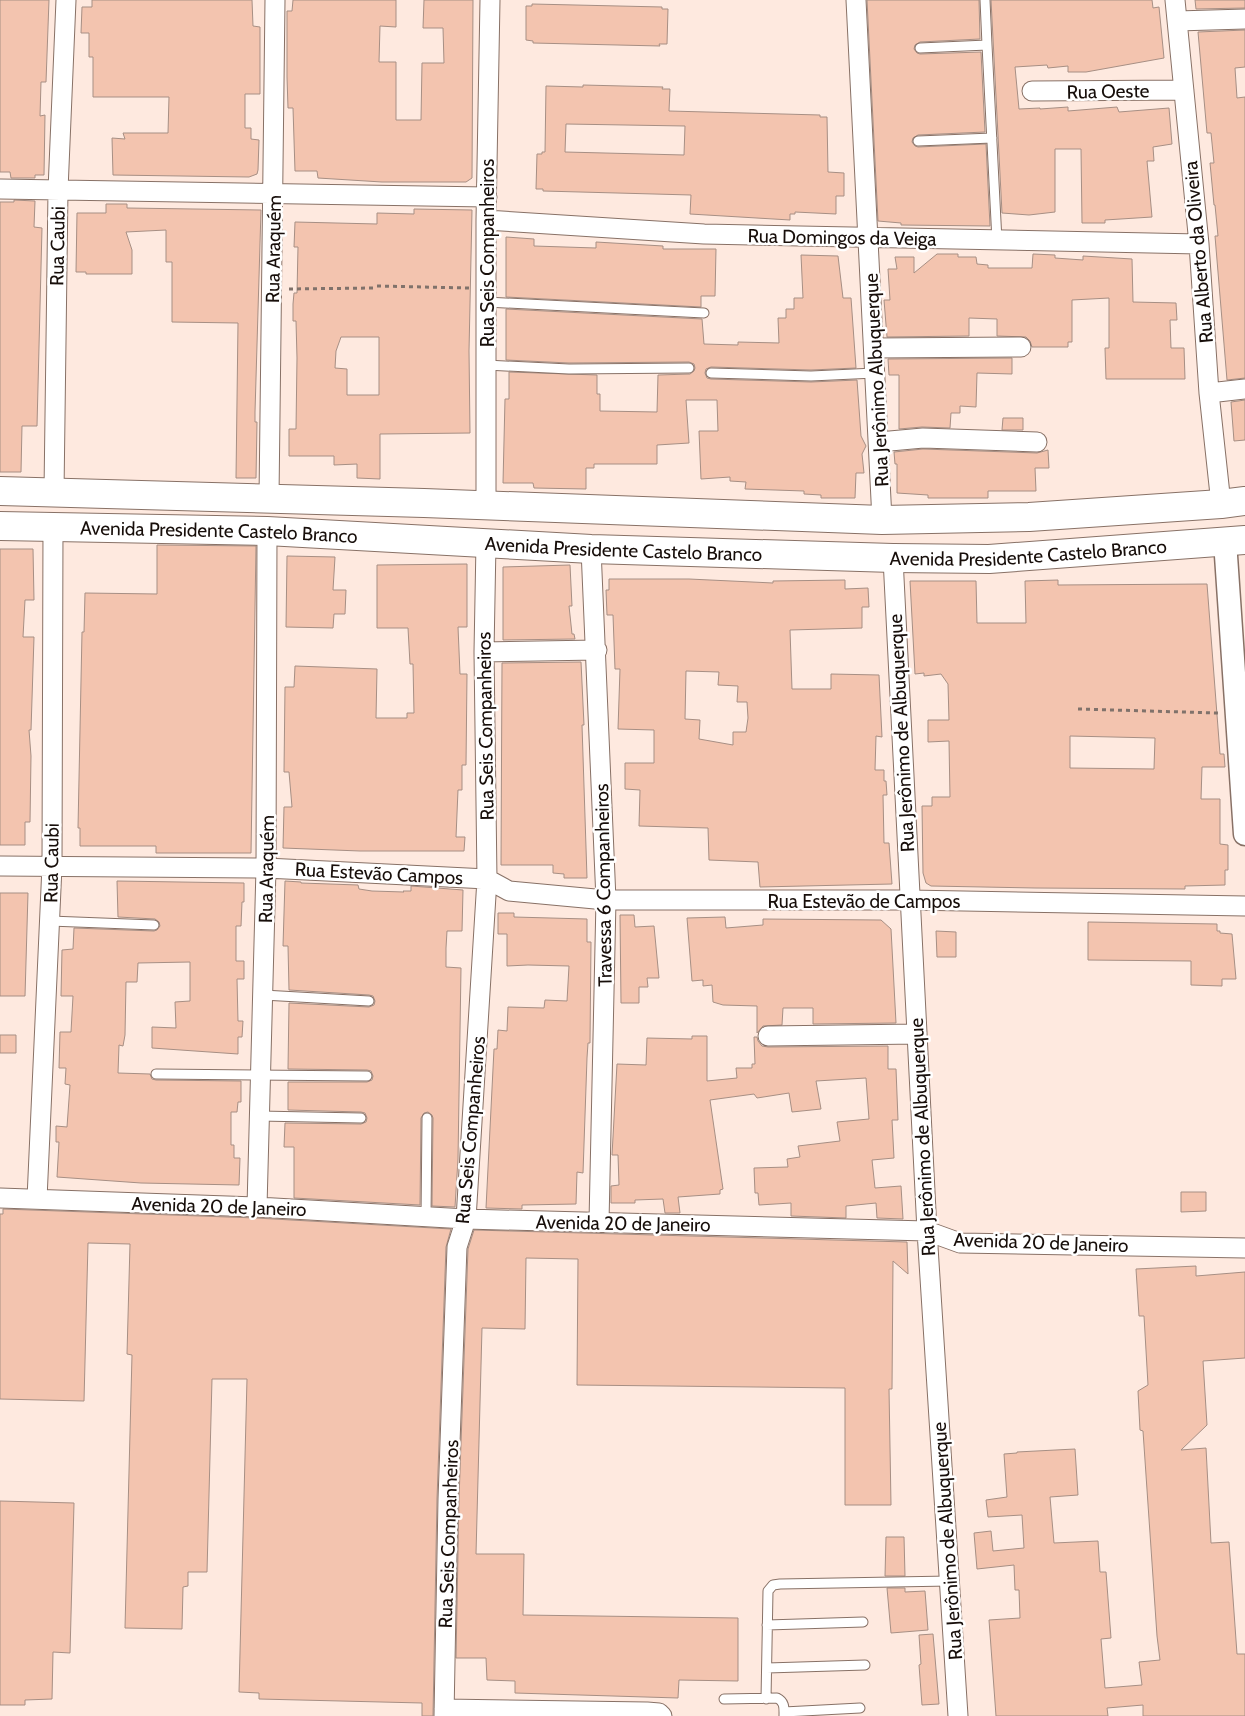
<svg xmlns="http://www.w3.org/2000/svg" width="1245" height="1716" font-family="Cabin,sans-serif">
<rect width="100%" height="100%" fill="#fee9df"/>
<path fill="#f3c4af" stroke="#a78f84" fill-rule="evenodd" d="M 0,0 L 49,0 L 46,82 L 41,82 L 40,116 L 45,115 L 44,175 L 35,175 L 35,178 L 11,178 L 10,172 L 0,172 Z
M 92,0 L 252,0 L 253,26 L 260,27 L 260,94 L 245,94 L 245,128 L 251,128 L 251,139 L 259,140 L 258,170 L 257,174 L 249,177 L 113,175 L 112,138 L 125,139 L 123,133 L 168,133 L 169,97 L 93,97 L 93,57 L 89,57 L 89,33 L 81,33 L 82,7 L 92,7 Z
M 293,0 L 396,0 L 396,27 L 380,26 L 379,62 L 396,62 L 396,120 L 421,120 L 422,63 L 444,63 L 443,28 L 423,28 L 424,0 L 473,0 L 472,178 L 466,182 L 382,182 L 318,178 L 317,171 L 295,171 L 293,108 L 288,108 L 287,77 L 287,11 L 292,11 Z
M 867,0 L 979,0 L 980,39 L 920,42 L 915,45 L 914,49 L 917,53 L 920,54 L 981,52 L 985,132 L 918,135 L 913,138 L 912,142 L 915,146 L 918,147 L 986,144 L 990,226 L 901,225 L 901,223 L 878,221 Z
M 991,0 L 1152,0 L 1153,8 L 1159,7 L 1164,58 L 1086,72 L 1068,72 L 1068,66 L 1048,68 L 1047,65 L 1015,67 L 1019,109 L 1040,108 L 1040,109 L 1068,107 L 1068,111 L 1117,107 L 1119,112 L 1169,108 L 1172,144 L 1153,147 L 1154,161 L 1147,161 L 1152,217 L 1105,220 L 1105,223 L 1082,223 L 1081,149 L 1055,149 L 1055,212 L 1029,215 L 1002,213 Z
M 1195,0 L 1245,0 L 1245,8 L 1196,9 Z
M 532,4 L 662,7 L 662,9 L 668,9 L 667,44 L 659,44 L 660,46 L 533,43 L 533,41 L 526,40 L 526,6 L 532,6 Z
M 1245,30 L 1245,67 L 1235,68 L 1237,98 L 1245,97 L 1245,378 L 1227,380 L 1215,236 L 1218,236 L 1215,205 L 1214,205 L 1210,163 L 1214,163 L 1211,133 L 1207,133 L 1198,32 Z
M 583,85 L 663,87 L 662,89 L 670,89 L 669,111 L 820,115 L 820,117 L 827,117 L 828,172 L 844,173 L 844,196 L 836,196 L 836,214 L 795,212 L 795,214 L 790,214 L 790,220 L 690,214 L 691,195 L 543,191 L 543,189 L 536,189 L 537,154 L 542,154 L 542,152 L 545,152 L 546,86 L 583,87 ZM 566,124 L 685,126 L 684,155 L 565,152 Z
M 14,200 L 35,201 L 34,227 L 42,228 L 37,426 L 22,426 L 21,472 L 0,472 L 0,202 L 14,202 Z
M 106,204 L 127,204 L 127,208 L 261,210 L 255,412 L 255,422 L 257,422 L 256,478 L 236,478 L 238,323 L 172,322 L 172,262 L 166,262 L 166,230 L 126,232 L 132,250 L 132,274 L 86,274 L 86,272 L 76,272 L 77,213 L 106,213 Z
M 414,209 L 472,210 L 469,351 L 470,433 L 380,434 L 380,479 L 357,478 L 357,464 L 334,465 L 334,456 L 289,456 L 289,429 L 296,429 L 297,358 L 296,321 L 293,321 L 293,304 L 294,293 L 297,293 L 298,247 L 294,247 L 295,222 L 377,224 L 377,213 L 414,214 ZM 341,337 L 379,337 L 379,395 L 347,395 L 347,369 L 335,368 L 336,351 Z
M 506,237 L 534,239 L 534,246 L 596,248 L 596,242 L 663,246 L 663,249 L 716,249 L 715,296 L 701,296 L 701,307 L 506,297 Z
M 937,254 L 958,254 L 958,257 L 976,257 L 977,264 L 988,265 L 988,268 L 1032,268 L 1033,254 L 1055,255 L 1055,258 L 1083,260 L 1083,256 L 1132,259 L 1133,302 L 1176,303 L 1177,320 L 1170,320 L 1171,348 L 1184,348 L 1185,379 L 1106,379 L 1105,348 L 1109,348 L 1109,298 L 1072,300 L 1072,342 L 1068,342 L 1068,347 L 1032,347 L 1030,341 L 1026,337 L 997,336 L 997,319 L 969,318 L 969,336 L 887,337 L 884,300 L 890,300 L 888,269 L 897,269 L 895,257 L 914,257 L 914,273 Z
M 801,255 L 838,256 L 843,298 L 851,298 L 856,368 L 811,370 L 711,367 L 706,369 L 705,373 L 707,378 L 711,379 L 811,382 L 857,380 L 861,436 L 866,446 L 862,454 L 864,473 L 856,473 L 855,498 L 821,498 L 821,495 L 804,494 L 804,491 L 745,489 L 746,482 L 730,481 L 730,477 L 701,479 L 699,431 L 718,431 L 717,400 L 686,400 L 689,443 L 657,445 L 657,464 L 594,464 L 594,468 L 586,468 L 586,489 L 534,488 L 533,483 L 503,483 L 505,399 L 509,399 L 509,372 L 597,375 L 597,394 L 600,394 L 600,411 L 657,412 L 658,375 L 690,374 L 694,371 L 695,368 L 694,364 L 689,362 L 569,363 L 506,360 L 506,309 L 702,319 L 704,344 L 738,345 L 738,342 L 779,343 L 778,318 L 786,318 L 786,309 L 794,309 L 794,298 L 803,298 Z
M 1012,358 L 1012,374 L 977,373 L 976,407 L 960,406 L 960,413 L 951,413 L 950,428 L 922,427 L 899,429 L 899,375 L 889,375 L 888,359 Z
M 1245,400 L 1245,440 L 1234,441 L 1231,402 Z
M 1003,418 L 1023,418 L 1023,430 L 1002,430 Z
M 923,449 L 1037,453 L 1048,450 L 1049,468 L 1035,468 L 1036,491 L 988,491 L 988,498 L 928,498 L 928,495 L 897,493 L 897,464 L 895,464 L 894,452 Z
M 157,545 L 256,546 L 251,853 L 156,853 L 156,846 L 80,846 L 80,828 L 78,828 L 82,632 L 84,632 L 85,593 L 157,594 Z
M 0,549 L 33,549 L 34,600 L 25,600 L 23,637 L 34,637 L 31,730 L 29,730 L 31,756 L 30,822 L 25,822 L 25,845 L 0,845 Z
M 287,556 L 335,557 L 333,590 L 346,590 L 345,614 L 334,614 L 333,628 L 286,627 Z
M 467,564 L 467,627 L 458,627 L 460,674 L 467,674 L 466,765 L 462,765 L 462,790 L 458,790 L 456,837 L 465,837 L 464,851 L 360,851 L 283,848 L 284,807 L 292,807 L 289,772 L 284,772 L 285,687 L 294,687 L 295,666 L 377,669 L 376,718 L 407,718 L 407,713 L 414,713 L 413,664 L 410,664 L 408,628 L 377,628 L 377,565 Z
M 570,565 L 572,606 L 569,606 L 572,634 L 574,634 L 575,639 L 503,640 L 503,567 Z
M 609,579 L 689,579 L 773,583 L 773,581 L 845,580 L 845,589 L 868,588 L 869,607 L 862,607 L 862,628 L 790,630 L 792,689 L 831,689 L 831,674 L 879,675 L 882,737 L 876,736 L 875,770 L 884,770 L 884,781 L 886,781 L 887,795 L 883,795 L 884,843 L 889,843 L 892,884 L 760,887 L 758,862 L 709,860 L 708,828 L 639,826 L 640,790 L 625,789 L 625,763 L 654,763 L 654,730 L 618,729 L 620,669 L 615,669 L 613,615 L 607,615 L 606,590 L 609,590 ZM 686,671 L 719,672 L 718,685 L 738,686 L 737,702 L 747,702 L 748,718 L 746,732 L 733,732 L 733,745 L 699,739 L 700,720 L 685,719 Z
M 1058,580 L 1058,585 L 1207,584 L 1220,754 L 1224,754 L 1225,767 L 1202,767 L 1201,799 L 1220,799 L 1220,844 L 1228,845 L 1228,870 L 1225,870 L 1225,885 L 1185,886 L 1185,889 L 1035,888 L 931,886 L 926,883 L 923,873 L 922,806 L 932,806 L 932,797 L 950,797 L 949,741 L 928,742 L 928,720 L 949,720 L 948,684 L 941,674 L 924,676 L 924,673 L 915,674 L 910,581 L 976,581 L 977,623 L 1026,623 L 1025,581 ZM 1070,736 L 1155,738 L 1154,769 L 1070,768 Z
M 581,662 L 584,725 L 582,725 L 587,878 L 564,878 L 564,874 L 553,873 L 553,865 L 501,865 L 502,663 Z
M 117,881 L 244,883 L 244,902 L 242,902 L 241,926 L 236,926 L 236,961 L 244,961 L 244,979 L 237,979 L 238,1021 L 243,1021 L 242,1037 L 238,1037 L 238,1054 L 152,1048 L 152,1027 L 176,1028 L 175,1002 L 190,1001 L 190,962 L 138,963 L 137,982 L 126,982 L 125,1035 L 123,1046 L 119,1045 L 118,1073 L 150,1074 L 152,1079 L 156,1080 L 241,1081 L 241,1102 L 238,1102 L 237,1112 L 231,1112 L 231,1145 L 234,1145 L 234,1158 L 240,1158 L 239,1185 L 141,1183 L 57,1177 L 59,1142 L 56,1142 L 56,1126 L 67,1127 L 70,1085 L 65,1084 L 66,1068 L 59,1068 L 60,1032 L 71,1032 L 73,996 L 61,996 L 62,950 L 73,949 L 74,928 L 154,931 L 157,930 L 160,926 L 159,922 L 155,919 L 118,917 Z
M 285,881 L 301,882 L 301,883 L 358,885 L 359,889 L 372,891 L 404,892 L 403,891 L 411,891 L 411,886 L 463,890 L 462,931 L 447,931 L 446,948 L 446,967 L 461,968 L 458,1159 L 455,1207 L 432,1206 L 433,1118 L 432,1115 L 428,1112 L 424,1113 L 421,1118 L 420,1205 L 294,1198 L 294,1147 L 284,1147 L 285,1123 L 361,1124 L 366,1122 L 367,1118 L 365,1113 L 361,1112 L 288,1110 L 288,1082 L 367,1082 L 372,1080 L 373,1076 L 371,1071 L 367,1070 L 288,1069 L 289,1003 L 369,1007 L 374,1005 L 375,1001 L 373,996 L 369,995 L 289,990 L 288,946 L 283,946 Z
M 0,893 L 28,893 L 25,996 L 0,996 Z
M 498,913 L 514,913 L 514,917 L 587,919 L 587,942 L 591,942 L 590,1043 L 588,1043 L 587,1058 L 583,1173 L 577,1172 L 576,1204 L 522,1205 L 522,1209 L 486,1208 L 494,1049 L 497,1049 L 498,1030 L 507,1031 L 508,1007 L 544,1008 L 545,1000 L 567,1001 L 569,966 L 528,965 L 507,966 L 507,934 L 498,934 Z
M 620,915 L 634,915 L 635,927 L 654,926 L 659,978 L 647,978 L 648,987 L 639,987 L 639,1003 L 621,1003 Z
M 725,917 L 726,928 L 763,925 L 763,919 L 881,920 L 891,929 L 896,1023 L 813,1024 L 813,1008 L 783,1008 L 782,1025 L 763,1026 L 757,1033 L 757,1006 L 723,1005 L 713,1002 L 712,985 L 703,986 L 703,980 L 692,981 L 687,918 Z
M 1088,922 L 1217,924 L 1217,931 L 1220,931 L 1220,933 L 1232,934 L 1236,979 L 1222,979 L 1222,986 L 1191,985 L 1191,961 L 1088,960 Z
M 936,931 L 956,932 L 956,957 L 937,957 Z
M 0,1035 L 16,1035 L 16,1053 L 0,1053 Z
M 692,1036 L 707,1036 L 707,1081 L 737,1078 L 736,1068 L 752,1068 L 752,1064 L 755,1064 L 754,1037 L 757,1037 L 758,1041 L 762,1046 L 768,1047 L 888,1046 L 888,1069 L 896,1069 L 898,1120 L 892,1120 L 894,1158 L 872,1160 L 875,1188 L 901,1186 L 903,1219 L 877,1218 L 876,1203 L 846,1206 L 846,1218 L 791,1216 L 791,1203 L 759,1205 L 758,1193 L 755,1193 L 754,1168 L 788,1167 L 787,1159 L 800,1157 L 798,1146 L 840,1141 L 837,1122 L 869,1119 L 866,1078 L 816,1081 L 821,1109 L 792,1112 L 789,1093 L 757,1098 L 754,1094 L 710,1100 L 723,1189 L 720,1190 L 720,1194 L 678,1197 L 680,1213 L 665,1213 L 663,1199 L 635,1200 L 635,1203 L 611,1203 L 611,1186 L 619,1185 L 618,1155 L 612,1155 L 617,1064 L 646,1065 L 647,1038 L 692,1039 Z
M 1181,1192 L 1206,1192 L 1206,1211 L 1181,1212 Z
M 3,1209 L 256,1218 L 451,1229 L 446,1247 L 437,1499 L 433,1716 L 422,1716 L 422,1703 L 259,1699 L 259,1693 L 239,1692 L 247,1379 L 212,1379 L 207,1572 L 188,1572 L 188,1586 L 183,1587 L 182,1629 L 125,1628 L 132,1355 L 127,1354 L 130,1244 L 88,1243 L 84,1401 L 0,1399 L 0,1214 L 3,1214 Z
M 474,1230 L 907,1242 L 908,1274 L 893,1261 L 892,1389 L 889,1389 L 891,1505 L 845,1505 L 845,1388 L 577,1385 L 578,1259 L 526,1258 L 525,1329 L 482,1328 L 476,1554 L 524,1554 L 523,1615 L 738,1618 L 738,1681 L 679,1680 L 678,1698 L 515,1693 L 515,1681 L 487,1680 L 486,1658 L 456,1658 L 459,1499 L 468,1249 Z
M 1196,1266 L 1196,1276 L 1245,1272 L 1245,1358 L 1203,1361 L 1207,1425 L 1181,1450 L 1206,1448 L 1211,1543 L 1229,1542 L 1237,1654 L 1245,1654 L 1245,1716 L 1143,1716 L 1143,1705 L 1107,1708 L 1108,1716 L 996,1716 L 989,1620 L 1020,1618 L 1019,1590 L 1015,1590 L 1014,1565 L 977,1569 L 974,1533 L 991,1531 L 993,1551 L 1024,1548 L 1022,1515 L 988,1517 L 986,1500 L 1007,1497 L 1004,1454 L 1017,1453 L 1017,1452 L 1075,1449 L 1078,1495 L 1050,1497 L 1054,1543 L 1098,1541 L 1100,1572 L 1106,1572 L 1111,1638 L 1101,1639 L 1105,1688 L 1142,1685 L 1139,1662 L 1160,1660 L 1157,1636 L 1143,1431 L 1140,1430 L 1138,1391 L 1148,1385 L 1144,1316 L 1139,1316 L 1136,1269 Z
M 0,1501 L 74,1503 L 70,1653 L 53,1652 L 52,1699 L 25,1700 L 25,1705 L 0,1705 Z
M 886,1537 L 904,1537 L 905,1576 L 885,1576 Z
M 887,1588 L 905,1588 L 905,1592 L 925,1591 L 928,1630 L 891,1633 Z
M 933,1634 L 939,1704 L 922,1705 L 919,1665 L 921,1664 L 919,1635 Z"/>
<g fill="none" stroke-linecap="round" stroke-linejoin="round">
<g stroke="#887166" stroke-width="11">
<path id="service" d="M 987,45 L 997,241
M 920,48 L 987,45 L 985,0
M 918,141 L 992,138
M 486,302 L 704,313
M 486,365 L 569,369 L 689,368
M 711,373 L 811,376 L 875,373
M 50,921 L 154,925
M 263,995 L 369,1001
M 156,1074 L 367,1076
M 259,1116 L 361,1118
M 426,1217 L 427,1118
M 767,1625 L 863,1622
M 767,1668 L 865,1665
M 724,1699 L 777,1698 C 785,1702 784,1708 784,1716
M 766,1699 L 768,1591 L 773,1585 L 780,1584 L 950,1581
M 784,1712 L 860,1708"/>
</g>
<g stroke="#887166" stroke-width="21">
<path id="minor" d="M 856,0 L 882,520
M 1175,0 L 1199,244 L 1209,393 L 1221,504
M 1177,21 L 1245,19
M 1032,91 L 1184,90
M 0,189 L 487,197
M 486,220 L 704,234 L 1199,244
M 874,348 L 1021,347
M 1209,393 L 1245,389
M 879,442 L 923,438 L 1037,442
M 54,492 L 58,190 L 66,0
M 269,498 L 275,0
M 486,506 L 486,220 L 490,0
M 591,549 L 606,900 L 599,1222
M 893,558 L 927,1231 L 958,1716
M 484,652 L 597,650
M 0,866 L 266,868 L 487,879 L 509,891 L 606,900 L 909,900 L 1245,906
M 768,1036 L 917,1034
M 0,1198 L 257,1207 L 466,1219 L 927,1231 L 960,1243 L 1245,1248
M 37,1199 L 52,866 L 53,527
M 257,1207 L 266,868 L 267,531
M 444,1709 L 647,1712 L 659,1713 L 662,1716
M 444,1716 L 448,1499 L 457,1247 L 466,1219 L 487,879 L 484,652 L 486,543"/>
</g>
<g stroke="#887166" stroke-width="25">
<path id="tertiary" d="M 1225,541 L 1245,834"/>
</g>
<g stroke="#887166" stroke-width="30">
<g id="primary">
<path d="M 0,491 L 424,503 L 882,520 L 1029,517 L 1221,504 L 1245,501"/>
<path id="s1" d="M 0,526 L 267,531 L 591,549 L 893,558 L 989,559 L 1245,540"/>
</g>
</g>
<path stroke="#80726b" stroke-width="3" stroke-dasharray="4 4" stroke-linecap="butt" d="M 377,286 L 469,288
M 289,289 L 374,288
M 1078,709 L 1218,713"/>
<use href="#service" stroke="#fff" stroke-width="9"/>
<use href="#minor" stroke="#fff" stroke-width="19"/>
<use href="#tertiary" stroke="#fff" stroke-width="22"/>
<use href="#primary" stroke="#fff" stroke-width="28"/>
</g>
<g text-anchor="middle" stroke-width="5" stroke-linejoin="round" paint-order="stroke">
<g font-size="19" fill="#170e0a" stroke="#fff">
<text transform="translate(1108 91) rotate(-1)" y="7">Rua Oeste</text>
<text transform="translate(842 237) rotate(1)" y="7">Rua Domingos da Veiga</text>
<text transform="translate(57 246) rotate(-89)" y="7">Rua Caubi</text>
<text transform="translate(273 249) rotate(-89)" y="7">Rua Araquém</text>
<text transform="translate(1198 252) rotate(-95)" y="7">Rua Alberto da Oliveira</text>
<text transform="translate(487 253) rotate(-90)" y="7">Rua Seis Companheiros</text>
<text transform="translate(876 380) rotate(-93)" y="7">Rua Jerônimo Albuquerque</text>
<text dy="7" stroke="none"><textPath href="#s1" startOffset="219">Avenida Presidente Castelo Branco</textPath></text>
<text dy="7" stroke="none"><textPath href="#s1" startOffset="624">Avenida Presidente Castelo Branco</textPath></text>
<text dy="7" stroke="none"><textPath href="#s1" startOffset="1029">Avenida Presidente Castelo Branco</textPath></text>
<text transform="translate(485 726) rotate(-91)" y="7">Rua Seis Companheiros</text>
<text transform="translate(901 733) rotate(-93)" y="7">Rua Jerônimo de Albuquerque</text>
<text transform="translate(51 863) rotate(-89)" y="7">Rua Caubi</text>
<text transform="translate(266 869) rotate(-89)" y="7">Rua Araquém</text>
<text transform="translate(379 873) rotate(3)" y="7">Rua Estevão Campos</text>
<text transform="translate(603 885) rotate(-91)" y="7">Travessa 6 Companheiros</text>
<text x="864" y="908">Rua Estevão de Campos</text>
<text transform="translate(470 1130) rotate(-85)" y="7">Rua Seis Companheiros</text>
<text transform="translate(922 1137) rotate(-93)" y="7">Rua Jerônimo de Albuquerque</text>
<text transform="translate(219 1206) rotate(2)" y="7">Avenida 20 de Janeiro</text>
<text transform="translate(623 1223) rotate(1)" y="7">Avenida 20 de Janeiro</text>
<text transform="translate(1041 1242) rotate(2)" y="7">Avenida 20 de Janeiro</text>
<text transform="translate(448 1534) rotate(-88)" y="7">Rua Seis Companheiros</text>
<text transform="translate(947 1541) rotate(-94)" y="7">Rua Jerônimo de Albuquerque</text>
</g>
</g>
</svg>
